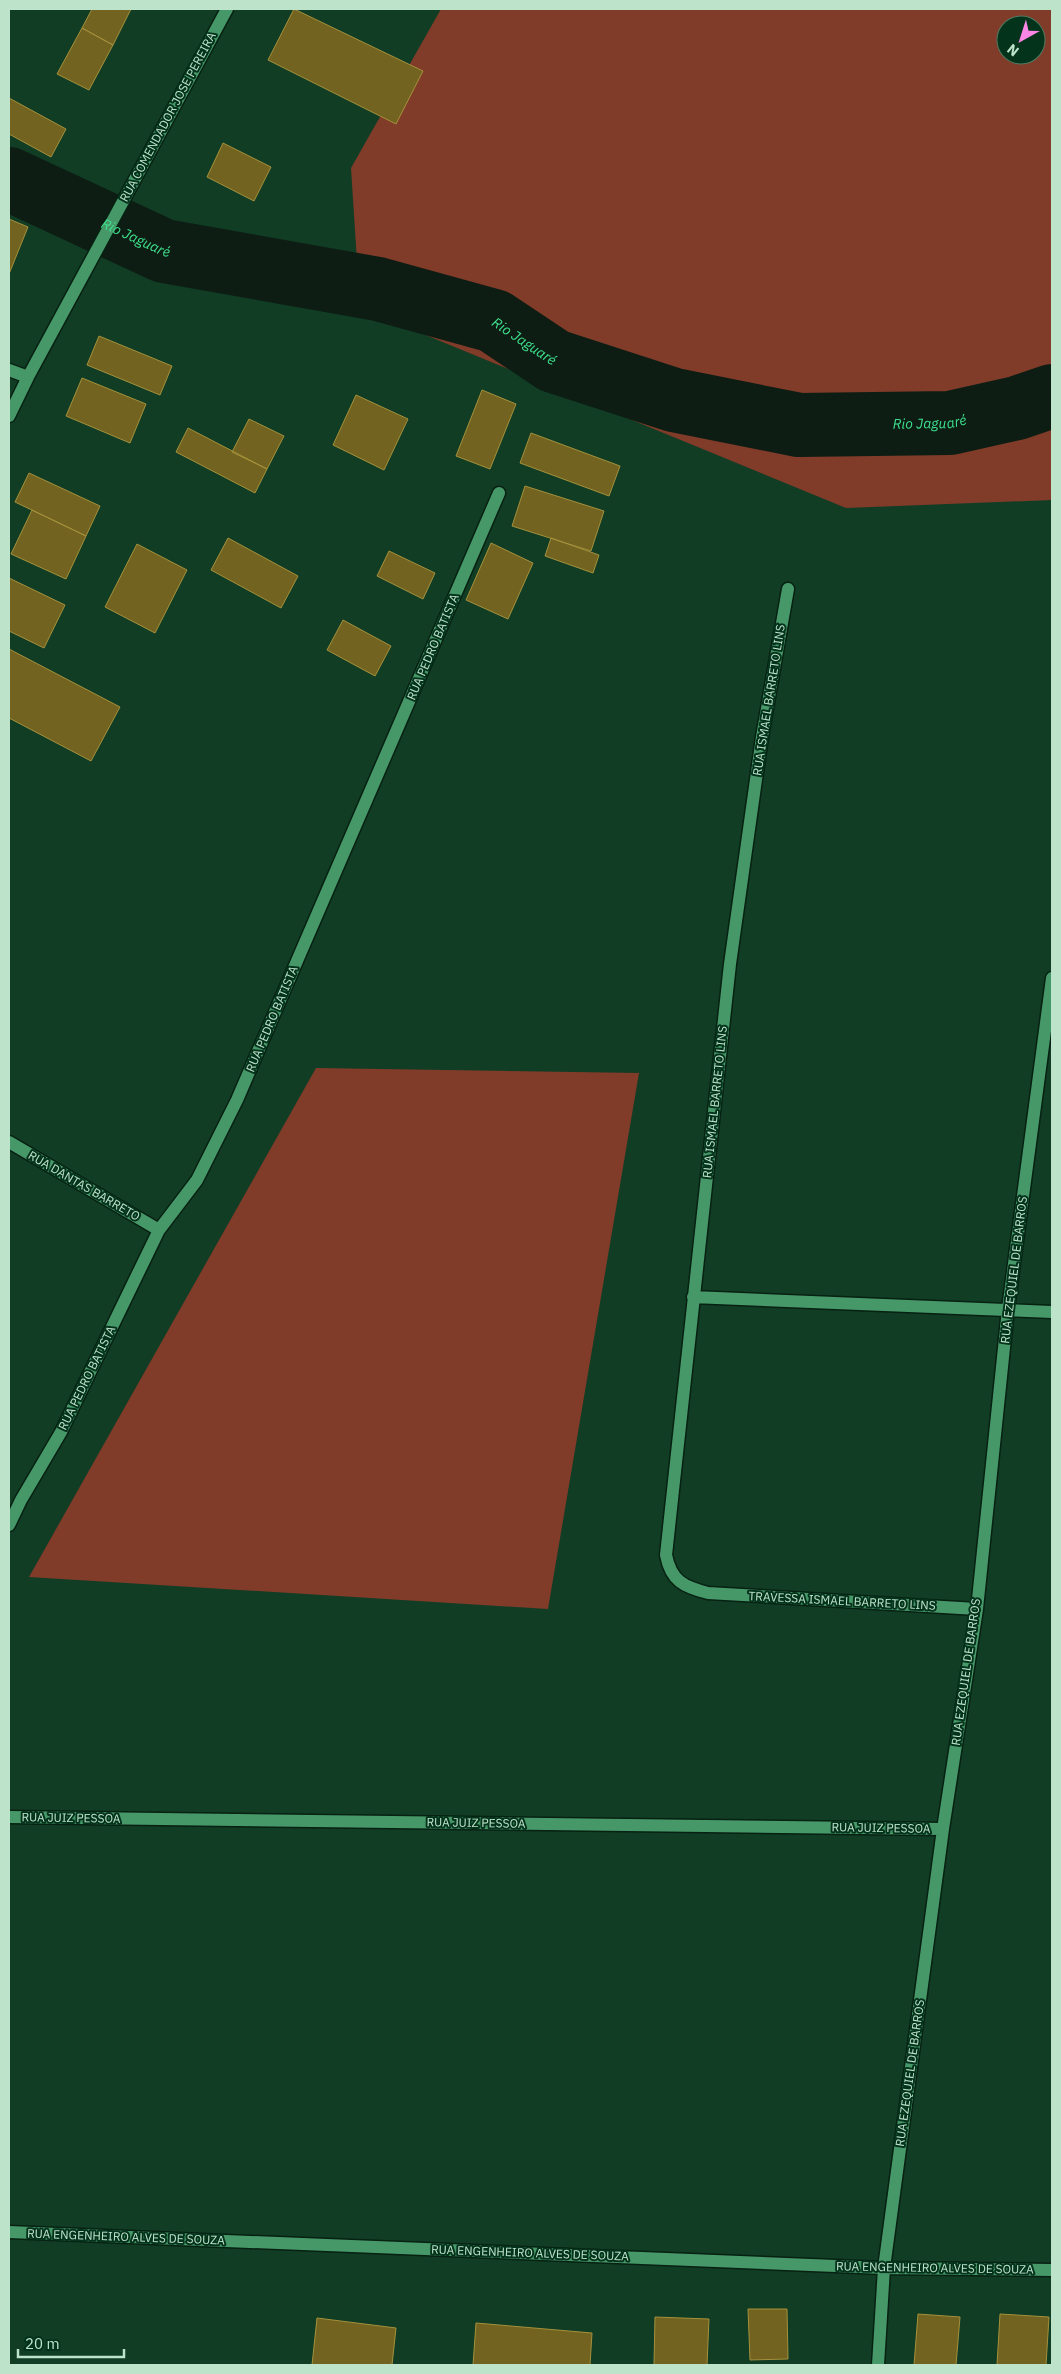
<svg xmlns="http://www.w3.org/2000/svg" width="1061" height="2374" font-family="'IBM Plex Sans',sans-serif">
<rect width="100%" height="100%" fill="#113d25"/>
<path fill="#803b29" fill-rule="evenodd" d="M 441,9 L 1052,9 L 1052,500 L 846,508 L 360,308 L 351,168 ZM 1006,25 L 1036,25 L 1036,55 L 1006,55 Z
M 316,1068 L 639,1073 L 548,1609 L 29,1577 Z"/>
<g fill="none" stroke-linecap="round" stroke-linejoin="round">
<path stroke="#0d1d13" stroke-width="64" id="s1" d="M 9,179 L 164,251 L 378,289 L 494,321 L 554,361 L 674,400 L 799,425 L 950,423 L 1017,408 L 1052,396"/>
</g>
<path fill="#726321" stroke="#a5913b" d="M 92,9 L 131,9 L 113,45 L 82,28 Z
M 294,9 L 423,71 L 396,124 L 268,60 Z
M 82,28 L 113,45 L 89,90 L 57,74 Z
M 9,98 L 66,129 L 51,157 L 9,134 Z
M 223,143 L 271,167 L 254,201 L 207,177 Z
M 9,219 L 28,227 L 9,274 Z
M 99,336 L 172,366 L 160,395 L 87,365 Z
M 82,378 L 146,404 L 130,443 L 66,416 Z
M 482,390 L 516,404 L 490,469 L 456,456 Z
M 356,395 L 408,419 L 384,470 L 333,445 Z
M 249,419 L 284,436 L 267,469 L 232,452 Z
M 188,428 L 267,469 L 255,493 L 176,452 Z
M 531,433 L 620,466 L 609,496 L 520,463 Z
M 29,473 L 100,506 L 86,536 L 15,502 Z
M 525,486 L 604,511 L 591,551 L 512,526 Z
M 32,510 L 86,536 L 66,579 L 11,554 Z
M 228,538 L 298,576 L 281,608 L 211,570 Z
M 551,538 L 599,555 L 593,573 L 545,556 Z
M 491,543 L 533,563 L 508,619 L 466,600 Z
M 137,544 L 187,570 L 155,633 L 105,607 Z
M 389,551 L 435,573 L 423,599 L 377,576 Z
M 9,578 L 65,605 L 44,648 L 9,631 Z
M 343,620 L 391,646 L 375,676 L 327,650 Z
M 9,649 L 120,707 L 91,761 L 9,718 Z
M 748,2309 L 787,2309 L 788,2359 L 750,2360 Z
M 918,2314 L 960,2317 L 956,2365 L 914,2365 Z
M 1000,2314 L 1049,2317 L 1046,2365 L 997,2365 Z
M 655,2317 L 709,2319 L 707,2365 L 654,2365 Z
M 317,2318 L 396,2328 L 392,2365 L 312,2365 Z
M 476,2323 L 592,2333 L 590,2365 L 473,2365 Z"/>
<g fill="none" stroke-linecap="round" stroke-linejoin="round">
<g stroke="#072112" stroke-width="15">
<path id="minor" d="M 9,370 L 28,377
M 9,416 L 28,377 L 227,9
M 788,589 L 762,737 L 730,964 L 666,1555 C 671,1581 684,1587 708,1593 L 977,1609
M 9,1142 L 159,1230
M 693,1297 L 1052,1312
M 9,1525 L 21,1500 L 61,1432 L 159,1230 L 197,1180 L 237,1100 L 499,493
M 9,1817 L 943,1829
M 9,2232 L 884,2268 L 1052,2270
M 878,2365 L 884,2268 L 943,1829 L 977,1609 L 1008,1309 L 1052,978"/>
</g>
<use href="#minor" stroke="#479869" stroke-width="12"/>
</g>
<g text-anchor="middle" stroke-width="4" stroke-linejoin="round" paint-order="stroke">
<g font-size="12" fill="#bde4ca" stroke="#04331b">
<text transform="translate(168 117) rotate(-62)" y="4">RUA COMENDADOR JOSE PEREIRA</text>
<text transform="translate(433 647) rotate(-67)" y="4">RUA PEDRO BATISTA</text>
<text transform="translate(769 700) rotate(-81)" y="4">RUA ISMAEL BARRETO LINS</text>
<text transform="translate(272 1019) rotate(-67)" y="4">RUA PEDRO BATISTA</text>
<text transform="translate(715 1102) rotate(-84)" y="4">RUA ISMAEL BARRETO LINS</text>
<text transform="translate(84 1186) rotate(30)" y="4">RUA DANTAS BARRETO</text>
<text transform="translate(1014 1270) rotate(-83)" y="4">RUA EZEQUIEL DE BARROS</text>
<text transform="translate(87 1378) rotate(-64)" y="4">RUA PEDRO BATISTA</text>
<text transform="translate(842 1601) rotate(3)" y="4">TRAVESSA ISMAEL BARRETO LINS</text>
<text transform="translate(966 1672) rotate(-82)" y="4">RUA EZEQUIEL DE BARROS</text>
<text transform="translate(71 1818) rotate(1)" y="4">RUA JUIZ PESSOA</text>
<text transform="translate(476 1823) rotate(1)" y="4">RUA JUIZ PESSOA</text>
<text transform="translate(881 1828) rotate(1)" y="4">RUA JUIZ PESSOA</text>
<text transform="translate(910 2073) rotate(-82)" y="4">RUA EZEQUIEL DE BARROS</text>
<text transform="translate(126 2237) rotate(2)" y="4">RUA ENGENHEIRO ALVES DE SOUZA</text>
<text transform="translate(530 2253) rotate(2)" y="4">RUA ENGENHEIRO ALVES DE SOUZA</text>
<text transform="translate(935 2268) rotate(1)" y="4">RUA ENGENHEIRO ALVES DE SOUZA</text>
</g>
<g font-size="14" font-style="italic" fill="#3ee08d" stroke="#04331b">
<text dy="5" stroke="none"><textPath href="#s1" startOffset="140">Rio Jaguaré</textPath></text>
<text dy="5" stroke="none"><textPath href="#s1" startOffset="545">Rio Jaguaré</textPath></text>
<text dy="5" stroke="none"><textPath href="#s1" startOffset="965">Rio Jaguaré</textPath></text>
</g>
</g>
<rect width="1061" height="2374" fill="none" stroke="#bde4ca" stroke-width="20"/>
<g transform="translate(1021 40) rotate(219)"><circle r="24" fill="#04331b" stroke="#4e7a61"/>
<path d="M0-4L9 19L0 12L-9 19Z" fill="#fc86e3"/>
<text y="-8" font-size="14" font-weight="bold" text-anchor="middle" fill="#bde4ca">N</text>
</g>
<path d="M18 2349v8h106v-8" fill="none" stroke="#bde4ca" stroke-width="2.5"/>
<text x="25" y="2349" font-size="15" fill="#bde4ca" stroke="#04331b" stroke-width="4" paint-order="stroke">20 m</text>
</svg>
